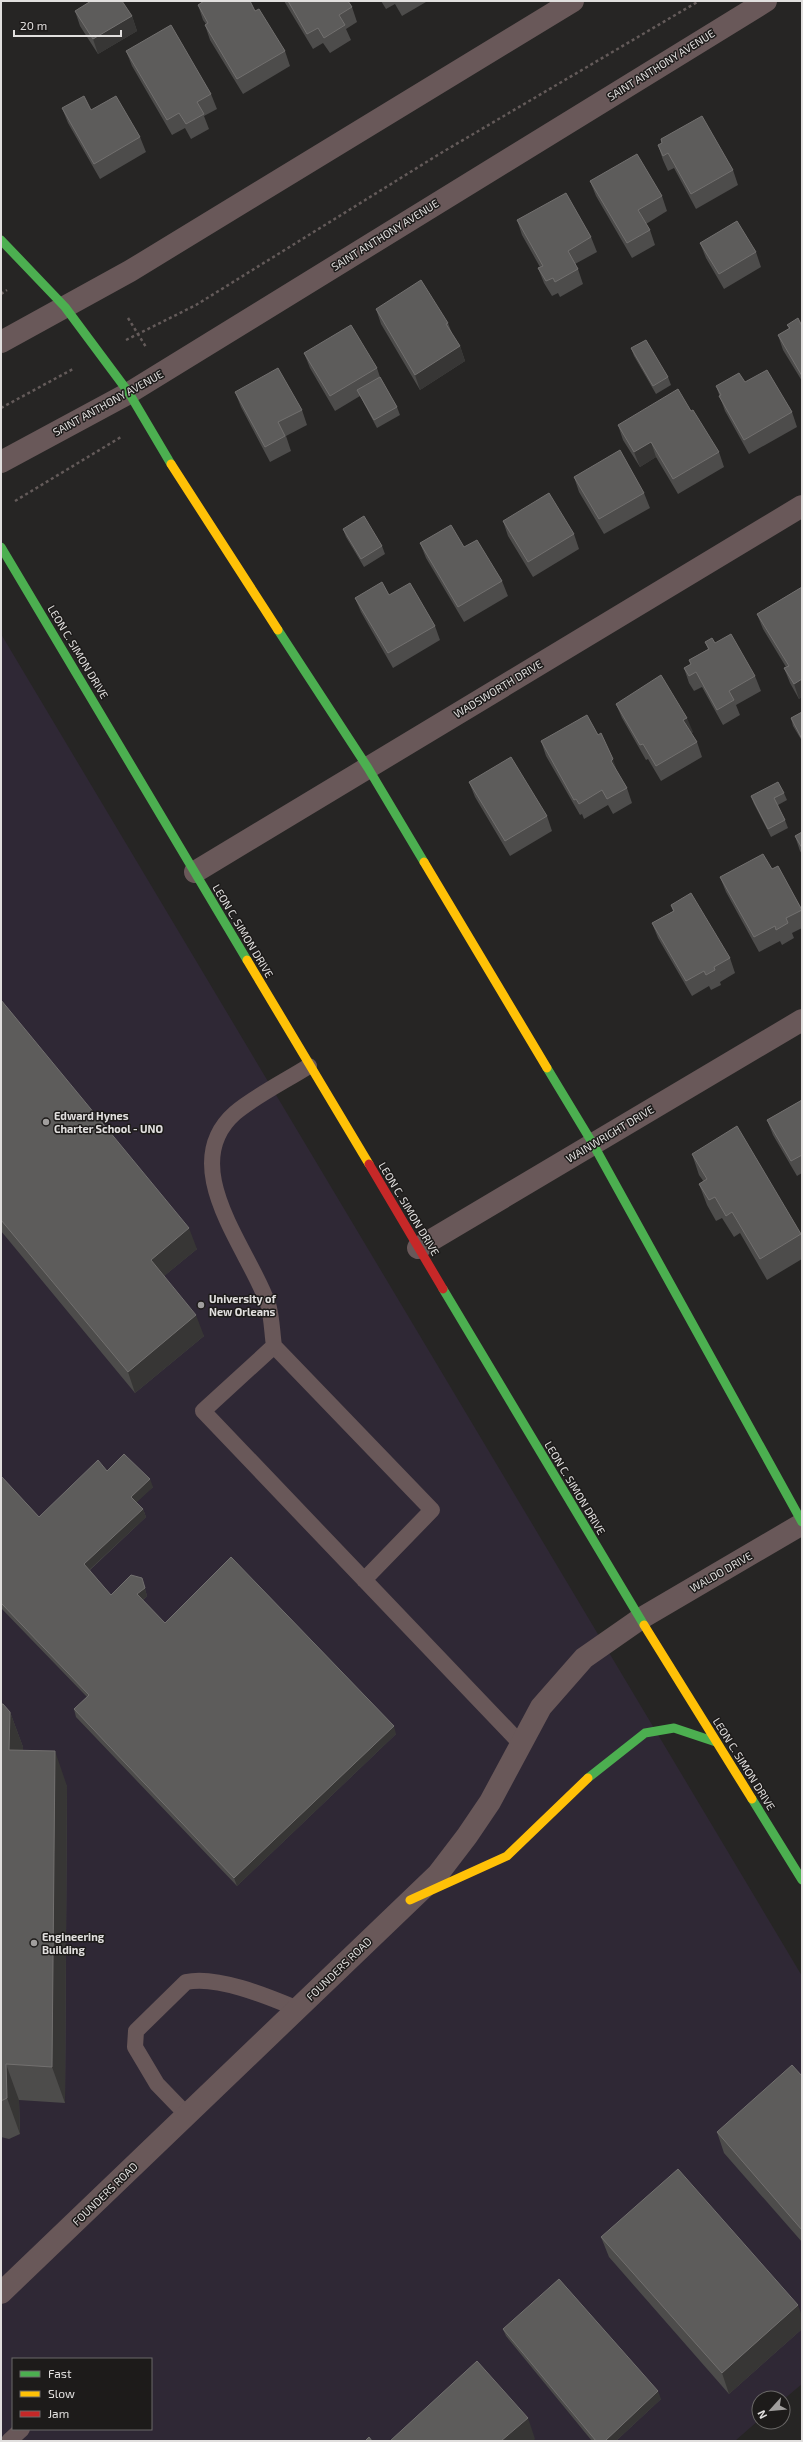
<svg xmlns="http://www.w3.org/2000/svg" width="803" height="2442" font-family="'Exo 2',sans-serif">
<rect width="100%" height="100%" fill="#262524"/>
<path fill="#2f2835" fill-rule="evenodd" d="M 1,634 L 802,1976 L 802,2384 L 783,2400 L 783,2398 L 759,2398 L 759,2420 L 735,2441 L 1,2441 ZM 13,2359 L 151,2359 L 151,2429 L 13,2429 Z"/>
<g fill="none" stroke-linecap="round" stroke-linejoin="round">
<path stroke="#645b5a" stroke-width="2.5" stroke-dasharray="3 3" stroke-linecap="butt" d="M 1,294 L 7,290
M 128,318 L 146,347
M 126,340 L 196,305 L 441,153 L 699,1
M 1,408 L 73,369
M 15,501 L 121,437"/>
<path stroke="#695859" stroke-width="16" d="M 309,1066 C 287,1080 255,1096 235,1113 C 175,1166 249,1249 268,1304 C 272,1317 272,1333 274,1346 L 203,1411 L 520,1743
M 274,1346 L 432,1510 L 364,1580
M 187,2115 L 157,2084 L 135,2047 L 136,2031 L 186,1982 C 217,1975 269,1997 298,2009
M 9,2441 L 22,2429"/>
<path stroke="#695859" stroke-width="22" d="M 1,342 L 130,271 L 573,1
M 1,462 L 129,393 L 766,1
M 195,872 L 802,506
M 418,1248 L 802,1020
M 1,2293 L 438,1874 L 467,1836 L 490,1802 L 541,1707 L 584,1658 L 640,1619 L 802,1524"/>
<path stroke="#4caf50" stroke-width="9" d="M 1,240 L 65,307 L 129,393 L 171,464
M 1,547 L 247,960
M 278,630 L 368,768 L 424,862
M 547,1068 L 593,1144 L 802,1522
M 443,1289 L 644,1625
M 588,1778 L 645,1733 L 674,1728 L 716,1742
M 752,1799 L 802,1880"/>
<path stroke="#ffc107" stroke-width="9" d="M 171,464 L 278,630
M 424,862 L 547,1068
M 247,960 L 369,1164
M 644,1625 L 752,1799
M 410,1900 L 507,1856 L 588,1778"/>
<path stroke="#c62828" stroke-width="9" d="M 369,1164 L 443,1289"/>
</g>
<path fill="#4d4c4b" d="M 284,1 L 348,1 L 352,7 L 357,22 L 346,29 L 351,40 L 330,53 L 323,43 L 313,49 Z
M 381,1 L 426,1 L 426,2 L 402,16 L 395,4 L 386,9 Z
M 198,5 L 255,11 L 285,51 L 290,66 L 243,94 L 210,40 L 205,25 L 206,24 L 203,20 Z
M 75,11 L 132,16 L 137,31 L 98,54 L 80,26 Z
M 126,51 L 211,94 L 217,109 L 204,116 L 209,129 L 191,139 L 185,128 L 172,135 L 132,66 Z
M 62,108 L 91,110 L 140,137 L 146,152 L 100,179 L 68,123 Z
M 661,139 L 733,170 L 738,185 L 696,209 L 674,168 L 668,171 L 663,160 L 658,145 L 662,143 Z
M 590,181 L 662,196 L 667,211 L 646,224 L 650,230 L 655,245 L 632,258 L 596,196 Z
M 517,220 L 591,237 L 597,252 L 575,264 L 578,269 L 583,284 L 560,297 L 558,293 L 552,296 L 544,283 L 538,268 L 540,267 L 522,235 Z
M 700,243 L 756,252 L 761,267 L 724,289 L 706,258 Z
M 376,309 L 448,323 L 453,336 L 460,346 L 465,361 L 420,390 L 381,324 Z
M 787,325 L 802,326 L 802,381 L 783,350 L 778,335 L 789,329 Z
M 631,348 L 668,377 L 671,385 L 656,394 L 634,356 Z
M 304,353 L 377,368 L 380,377 L 397,407 L 400,415 L 377,428 L 360,396 L 335,411 L 310,368 Z
M 745,382 L 792,412 L 797,427 L 749,454 L 725,411 L 716,386 Z
M 235,392 L 302,410 L 307,425 L 286,436 L 291,451 L 270,462 L 241,407 Z
M 691,411 L 719,452 L 724,467 L 678,494 L 656,457 L 640,467 L 623,440 L 618,425 Z
M 574,477 L 644,493 L 650,508 L 604,534 L 579,492 Z
M 503,521 L 574,534 L 579,549 L 533,577 L 508,536 Z
M 343,529 L 382,546 L 385,554 L 364,567 L 346,537 Z
M 420,543 L 464,547 L 502,581 L 508,596 L 464,622 L 426,558 Z
M 802,587 L 802,697 L 799,699 L 790,683 L 784,668 L 786,667 L 763,629 L 757,614 Z
M 389,595 L 435,626 L 440,640 L 393,668 L 361,612 L 355,598 Z
M 705,642 L 715,643 L 755,676 L 761,691 L 736,705 L 740,715 L 723,725 L 702,687 L 694,691 L 689,683 L 684,668 L 691,664 L 689,660 L 708,649 Z
M 616,704 L 693,732 L 691,733 L 697,742 L 702,757 L 661,781 L 648,759 L 646,760 L 622,718 Z
M 802,712 L 802,741 L 793,726 L 791,718 Z
M 541,741 L 617,772 L 627,788 L 632,803 L 613,814 L 608,805 L 584,819 L 582,814 L 580,815 L 546,756 Z
M 469,782 L 547,816 L 552,831 L 510,856 L 475,797 Z
M 784,793 L 787,800 L 778,805 L 785,820 L 788,828 L 771,837 L 754,804 L 751,796 Z
M 802,832 L 802,854 L 800,851 L 795,836 Z
M 778,866 L 802,910 L 802,928 L 792,933 L 794,938 L 782,945 L 780,941 L 759,952 L 726,892 L 720,877 L 772,869 Z
M 671,905 L 730,958 L 735,973 L 720,982 L 721,985 L 711,990 L 709,986 L 692,996 L 658,938 L 652,923 L 673,911 Z
M 1,1000 L 197,1249 L 164,1276 L 204,1336 L 135,1393 L 1,1231 Z
M 802,1100 L 802,1173 L 797,1176 L 773,1135 L 767,1120 Z
M 692,1154 L 801,1234 L 802,1236 L 802,1259 L 767,1280 L 740,1233 L 734,1237 L 722,1218 L 716,1221 L 707,1205 L 699,1184 L 704,1182 L 699,1175 Z
M 107,1471 L 153,1487 L 136,1502 L 143,1509 L 146,1517 L 90,1570 L 111,1595 L 142,1578 L 147,1596 L 143,1600 L 165,1623 L 396,1734 L 237,1886 L 76,1717 L 74,1709 L 87,1697 L 1,1608 L 1,1476 L 39,1517 Z
M 1,1704 L 10,1712 L 23,1747 L 23,1750 L 67,1786 L 65,2103 L 19,2100 L 20,2134 L 9,2139 L 1,2137 Z
M 802,2076 L 802,2242 L 724,2153 L 717,2132 Z
M 601,2237 L 802,2316 L 802,2329 L 729,2394 L 609,2257 Z
M 503,2329 L 661,2399 L 616,2441 L 592,2441 L 506,2336 Z"/>
<path fill="#373635" d="M 132,16 L 137,31 L 98,54 L 93,39 Z
M 460,346 L 465,361 L 420,390 L 415,375 Z
M 651,442 L 656,457 L 640,467 L 634,452 Z
M 802,679 L 802,697 L 799,699 L 794,684 Z
M 687,718 L 693,732 L 689,735 L 683,720 Z
M 613,759 L 618,774 L 611,761 Z
M 189,1228 L 197,1249 L 158,1281 L 151,1260 Z
M 196,1315 L 204,1336 L 135,1393 L 128,1372 Z
M 150,1479 L 153,1487 L 134,1505 L 131,1497 Z
M 143,1509 L 146,1517 L 87,1572 L 84,1564 Z
M 142,1578 L 147,1596 L 140,1602 L 137,1594 Z
M 10,1712 L 23,1747 L 22,1786 L 9,1750 Z
M 394,1726 L 396,1734 L 237,1886 L 234,1878 Z
M 55,1751 L 67,1786 L 65,2103 L 52,2067 Z
M 6,2064 L 19,2100 L 20,2134 L 7,2098 Z
M 798,2305 L 802,2316 L 802,2329 L 729,2394 L 722,2373 Z
M 658,2391 L 661,2399 L 616,2441 L 605,2441 Z
M 528,2418 L 535,2439 L 533,2441 L 501,2441 Z"/>
<path fill="#5d5c5b" stroke="#72706f" d="M 91,1 L 122,1 L 132,16 L 93,39 L 75,11 Z
M 204,1 L 250,1 L 255,11 L 259,9 L 285,51 L 237,79 L 205,25 L 208,23 L 198,5 Z
M 288,1 L 348,1 L 352,7 L 339,15 L 345,25 L 324,38 L 318,28 L 307,34 Z
M 171,25 L 211,94 L 197,102 L 204,114 L 186,124 L 179,113 L 167,120 L 126,51 Z
M 84,96 L 91,110 L 116,96 L 140,137 L 94,164 L 62,108 Z
M 702,116 L 733,170 L 691,194 L 668,153 L 663,156 L 658,145 L 662,143 L 661,139 Z
M 637,154 L 662,196 L 638,210 L 650,230 L 627,243 L 590,181 Z
M 566,193 L 591,237 L 568,251 L 578,269 L 555,282 L 553,278 L 546,281 L 538,268 L 543,266 L 517,220 Z
M 737,221 L 756,252 L 719,274 L 700,243 Z
M 421,280 L 448,323 L 446,324 L 460,346 L 415,375 L 376,309 Z
M 798,318 L 802,326 L 802,376 L 778,335 L 790,328 L 787,325 Z
M 351,325 L 377,368 L 330,396 L 304,353 Z
M 646,340 L 668,377 L 653,386 L 631,348 Z
M 278,368 L 302,410 L 278,422 L 285,436 L 265,447 L 235,392 Z
M 767,370 L 792,412 L 744,440 L 719,396 L 721,395 L 716,386 L 739,373 L 745,382 Z
M 380,377 L 397,407 L 374,420 L 357,390 Z
M 678,389 L 691,411 L 693,410 L 719,452 L 673,479 L 651,442 L 634,452 L 618,425 Z
M 620,450 L 644,493 L 599,519 L 574,477 Z
M 549,493 L 574,534 L 528,562 L 503,521 Z
M 364,516 L 382,546 L 361,559 L 343,529 Z
M 451,525 L 464,547 L 477,540 L 502,581 L 458,607 L 420,543 Z
M 382,582 L 389,595 L 410,583 L 435,626 L 388,653 L 355,598 Z
M 802,587 L 802,679 L 794,684 L 784,668 L 789,666 L 757,614 Z
M 731,634 L 755,676 L 729,691 L 734,700 L 717,710 L 696,672 L 689,676 L 684,668 L 691,664 L 689,660 L 709,649 L 705,642 L 712,638 L 715,643 Z
M 661,675 L 687,718 L 683,720 L 697,742 L 656,766 L 643,744 L 640,745 L 616,704 Z
M 802,712 L 802,739 L 791,718 Z
M 587,715 L 598,735 L 601,733 L 613,759 L 611,761 L 627,788 L 607,799 L 602,790 L 579,804 L 576,799 L 574,800 L 541,741 Z
M 511,757 L 547,816 L 505,841 L 469,782 Z
M 778,782 L 784,793 L 774,798 L 785,820 L 768,829 L 751,796 Z
M 802,832 L 802,848 L 795,836 Z
M 763,854 L 772,869 L 778,866 L 802,910 L 786,918 L 788,923 L 776,930 L 775,926 L 754,937 L 720,877 Z
M 691,893 L 730,958 L 714,967 L 715,970 L 706,975 L 704,971 L 686,981 L 652,923 L 674,911 L 671,905 Z
M 1,1000 L 189,1228 L 151,1260 L 196,1315 L 128,1372 L 1,1220 Z
M 802,1100 L 802,1155 L 791,1161 L 767,1120 Z
M 737,1126 L 801,1234 L 760,1259 L 732,1212 L 726,1216 L 715,1197 L 709,1200 L 699,1184 L 707,1179 L 692,1154 Z
M 124,1454 L 150,1479 L 131,1497 L 143,1509 L 84,1564 L 111,1595 L 131,1575 L 142,1578 L 145,1588 L 137,1594 L 165,1623 L 231,1557 L 394,1726 L 234,1878 L 74,1709 L 89,1695 L 1,1603 L 1,1476 L 39,1517 L 98,1460 L 107,1471 Z
M 1,1704 L 3,1704 L 10,1712 L 9,1750 L 55,1751 L 52,2067 L 6,2064 L 7,2098 L 1,2101 Z
M 792,2065 L 802,2076 L 802,2230 L 717,2132 Z
M 678,2169 L 798,2305 L 722,2373 L 601,2237 Z
M 559,2279 L 658,2391 L 605,2441 L 596,2441 L 503,2329 Z
M 477,2361 L 528,2418 L 501,2441 L 390,2441 Z
M 369,2437 L 372,2441 L 365,2441 Z"/>
<g fill="#a09e9d" stroke="#1d1b1a" stroke-width="1.5">
<circle cx="46" cy="1122" r="4"/>
<circle cx="201" cy="1305" r="4"/>
<circle cx="34" cy="1943" r="4"/>
</g>
<g text-anchor="middle" stroke-width="3" stroke-linejoin="round" paint-order="stroke">
<g font-size="11" fill="#e1dfde" stroke="#1d1b1a">
<text transform="translate(661 65) rotate(-32)" y="4">SAINT ANTHONY AVENUE</text>
<text transform="translate(385 235) rotate(-32)" y="4">SAINT ANTHONY AVENUE</text>
<text transform="translate(108 403) rotate(-29)" y="4">SAINT ANTHONY AVENUE</text>
<text transform="translate(78 652) rotate(59)" y="4">LEON C. SIMON DRIVE</text>
<text transform="translate(498 689) rotate(-31)" y="4">WADSWORTH DRIVE</text>
<text transform="translate(243 931) rotate(59)" y="4">LEON C. SIMON DRIVE</text>
<text transform="translate(610 1134) rotate(-31)" y="4">WAINWRIGHT DRIVE</text>
<text transform="translate(409 1209) rotate(59)" y="4">LEON C. SIMON DRIVE</text>
<text transform="translate(575 1488) rotate(59)" y="4">LEON C. SIMON DRIVE</text>
<text transform="translate(721 1572) rotate(-30)" y="4">WALDO DRIVE</text>
<text transform="translate(744 1764) rotate(58)" y="4">LEON C. SIMON DRIVE</text>
<text transform="translate(339 1969) rotate(-44)" y="4">FOUNDERS ROAD</text>
<text transform="translate(105 2194) rotate(-44)" y="4">FOUNDERS ROAD</text>
</g>
<g font-size="11" font-weight="bold" fill="#e1dfde" stroke="#1d1b1a" text-anchor="start">
<text x="54" y="1120">Edward Hynes<tspan x="54" dy="13">Charter School - UNO</tspan></text>
<text x="209" y="1303">University of<tspan x="209" dy="13">New Orleans</tspan></text>
<text x="42" y="1941">Engineering<tspan x="42" dy="13">Building</tspan></text>
</g>
</g>
<rect width="803" height="2442" fill="none" stroke="#e1dfde" stroke-width="4"/>
<rect x="12" y="2358" width="140" height="72" fill="#1d1b1a" stroke="#6b6968"/>
<rect x="20" y="2371" width="20" height="6" fill="#4caf50" stroke="#6b6968"/>
<text x="48" y="2378" font-size="12" fill="#e1dfde">Fast</text>
<rect x="20" y="2391" width="20" height="6" fill="#ffc107" stroke="#6b6968"/>
<text x="48" y="2398" font-size="12" fill="#e1dfde">Slow</text>
<rect x="20" y="2411" width="20" height="6" fill="#c62828" stroke="#6b6968"/>
<text x="48" y="2418" font-size="12" fill="#e1dfde">Jam</text>
<g transform="translate(771 2410) rotate(243)"><circle r="19" fill="#1d1b1a" stroke="#6b6968"/>
<path d="M0-3L7 15L0 10L-7 15Z" fill="#a09e9d"/>
<text y="-6" font-size="11" font-weight="bold" text-anchor="middle" fill="#e1dfde">N</text>
</g>
<path d="M14 30v6h107v-6" fill="none" stroke="#e1dfde" stroke-width="2"/>
<text x="20" y="30" font-size="12" fill="#e1dfde" stroke="#1d1b1a" stroke-width="3" paint-order="stroke">20 m</text>
</svg>
